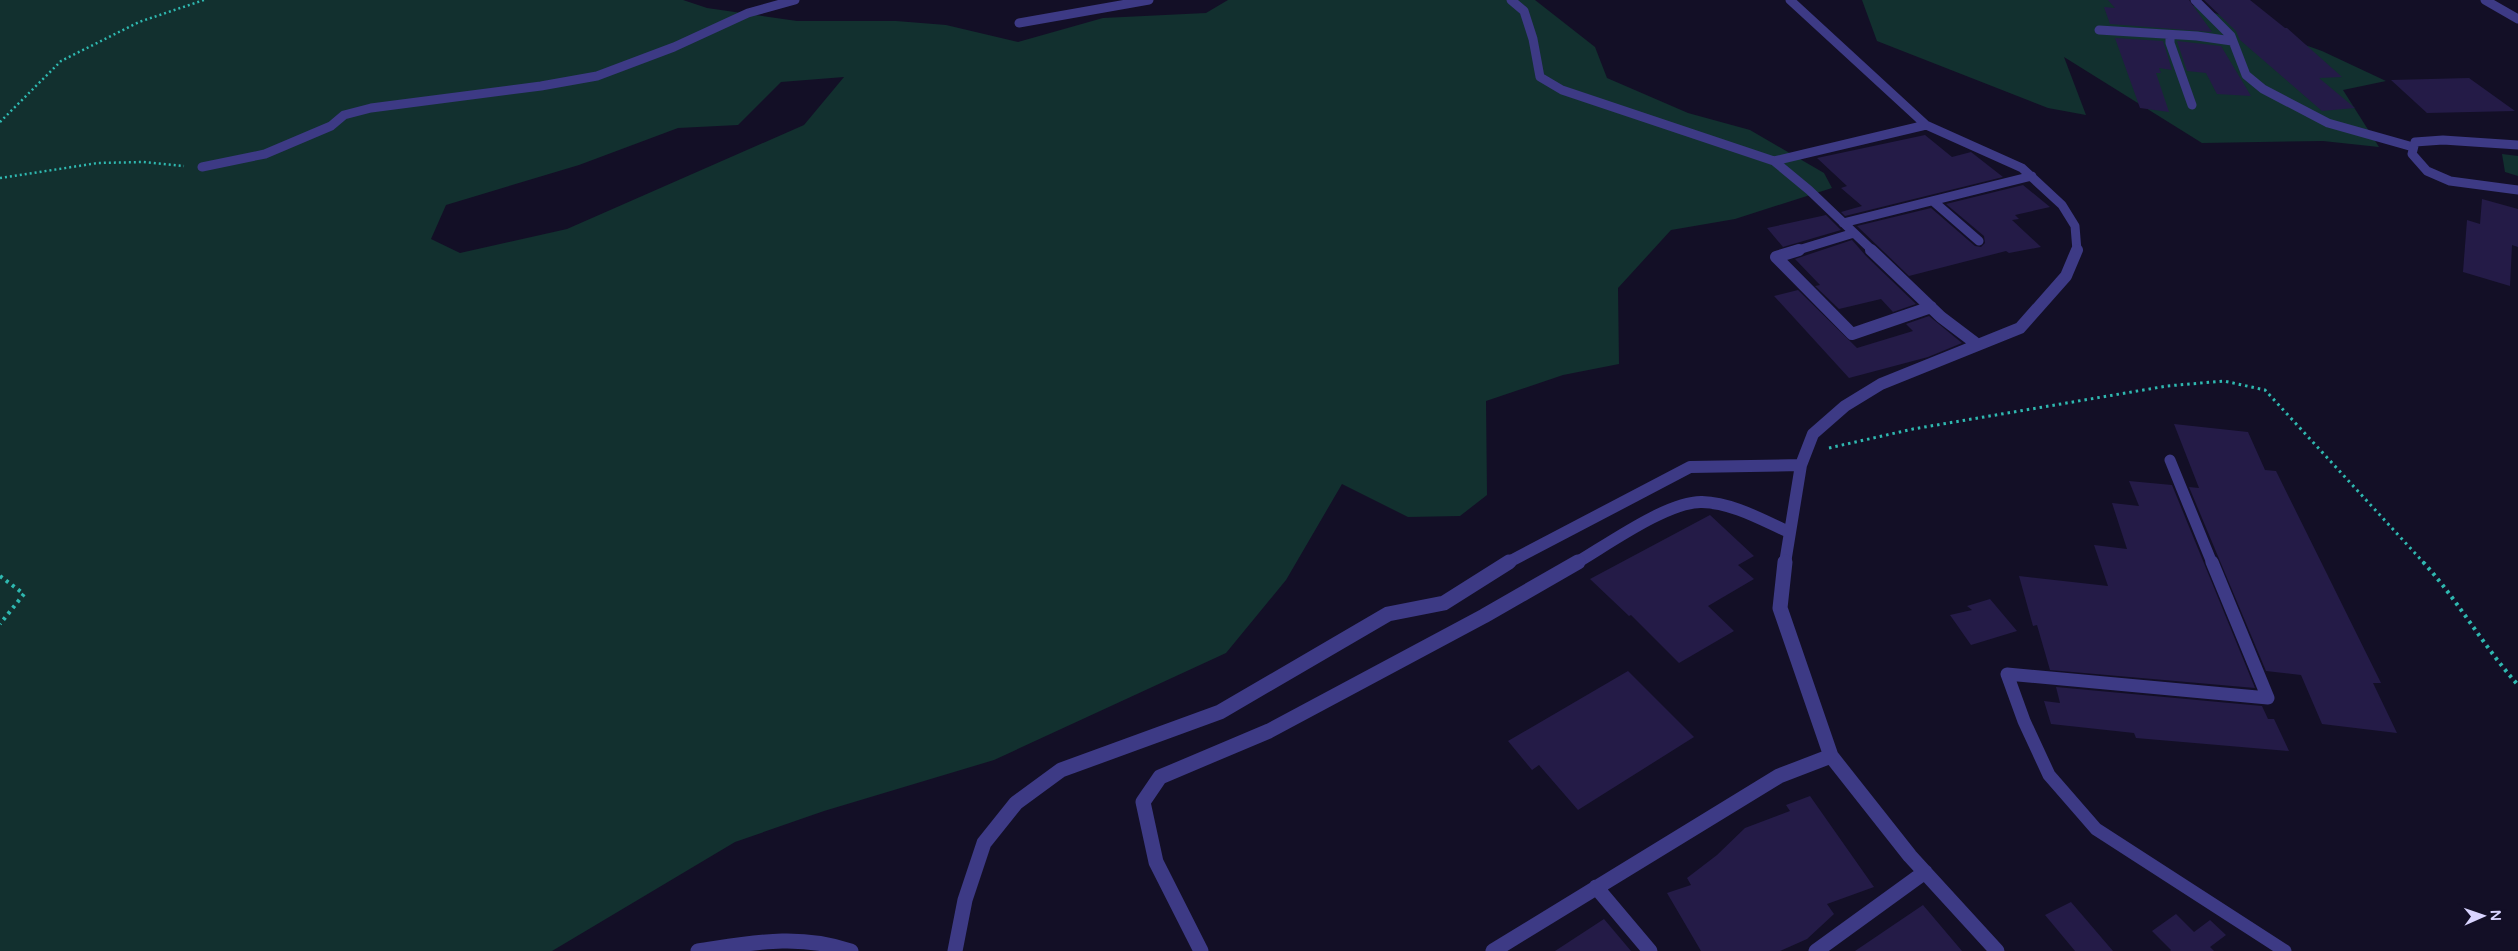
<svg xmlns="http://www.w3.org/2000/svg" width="2518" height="951" font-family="'Varela Round',sans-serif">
<rect width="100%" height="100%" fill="#130f26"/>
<path fill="#12302f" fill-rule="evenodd" d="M 0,0 L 683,0 L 707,8 L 797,21 L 896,21 L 946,25 L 1018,42 L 1103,18 L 1206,13 L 1228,0 L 1535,0 L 1595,47 L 1607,78 L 1688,113 L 1750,130 L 1824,173 L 1832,188 L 1735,219 L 1671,230 L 1618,288 L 1619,364 L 1563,375 L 1486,401 L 1487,495 L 1460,516 L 1408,517 L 1342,484 L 1286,580 L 1226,653 L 994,760 L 824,811 L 735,842 L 552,951 L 0,951 ZM 844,77 L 804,125 L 567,229 L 460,253 L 431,239 L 446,205 L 579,165 L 678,128 L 738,125 L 781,82 Z
M 1862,0 L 2178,0 L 2322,51 L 2386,81 L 2343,90 L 2379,147 L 2323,141 L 2202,143 L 2064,57 L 2086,115 L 2048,108 L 1877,41 Z
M 2502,154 L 2518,156 L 2518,176 L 2505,172 Z"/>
<path fill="#241b47" d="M 2108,0 L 2189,0 L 2212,32 L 2110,24 L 2104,7 L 2115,8 Z
M 2204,0 L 2250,0 L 2285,28 L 2287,28 L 2342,77 L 2319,78 L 2355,108 L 2322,111 L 2240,40 L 2236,31 Z
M 2115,38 L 2163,41 L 2172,70 L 2159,68 L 2161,73 L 2156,73 L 2169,112 L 2140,108 Z
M 2177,41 L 2221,46 L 2251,96 L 2217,94 L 2206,73 L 2187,71 Z
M 2469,78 L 2515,111 L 2427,113 L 2391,80 Z
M 1925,135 L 1952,157 L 1971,152 L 2003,177 L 1845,216 L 1841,212 L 1862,206 L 1841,188 L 1847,186 L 1817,158 Z
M 2023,185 L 2050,207 L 2015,215 L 2019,219 L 2012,220 L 2041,247 L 2009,253 L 2006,251 L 1909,276 L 1857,226 L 1931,208 L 1975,246 L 1981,247 L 1985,243 L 1984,236 L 1946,204 Z
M 2482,199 L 2518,209 L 2518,247 L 2512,245 L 2510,286 L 2463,272 L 2467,220 L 2480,224 Z
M 1826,215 L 1841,230 L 1783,247 L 1767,228 Z
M 1852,240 L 1866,256 L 1916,304 L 1893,312 L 1881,299 L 1839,309 L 1815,286 L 1820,285 L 1795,259 Z
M 1798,290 L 1857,348 L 1913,331 L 1906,324 L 1929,316 L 1962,343 L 1928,357 L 1849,378 L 1774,296 Z
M 2174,424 L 2248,432 L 2265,470 L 2276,471 L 2381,683 L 2373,683 L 2397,733 L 2322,724 L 2301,675 L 2266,671 L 2189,487 L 2199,488 Z
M 2129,481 L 2172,485 L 2255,688 L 2050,670 L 2037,625 L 2033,626 L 2019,576 L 2108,586 L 2094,545 L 2127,549 L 2112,503 L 2139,506 Z
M 1710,515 L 1754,556 L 1738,565 L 1754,579 L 1708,606 L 1734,631 L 1679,663 L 1631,615 L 1629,616 L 1590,579 Z
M 1990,599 L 2017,631 L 1971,645 L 1950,615 L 1972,610 L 1967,606 Z
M 1628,671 L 1694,737 L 1578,810 L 1539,765 L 1532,770 L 1508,741 Z
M 2056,687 L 2262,706 L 2268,719 L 2274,719 L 2289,751 L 2136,738 L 2134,733 L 2051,724 L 2044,701 L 2060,703 Z
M 1810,796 L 1874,887 L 1827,904 L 1834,914 L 1807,939 L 1780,951 L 1701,951 L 1667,893 L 1691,885 L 1687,878 L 1717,855 L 1745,828 L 1790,811 L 1786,805 Z
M 2071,902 L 2113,951 L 2075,951 L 2045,915 Z
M 1923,905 L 1962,951 L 1855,951 Z
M 2176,914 L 2194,932 L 2210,920 L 2226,935 L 2210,947 L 2214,951 L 2170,951 L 2171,950 L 2152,931 Z
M 1604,919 L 1631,951 L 1555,951 Z"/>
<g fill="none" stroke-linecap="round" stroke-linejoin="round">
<path stroke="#2fb8b0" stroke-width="2.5" stroke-dasharray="2 3" stroke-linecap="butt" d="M 0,122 L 61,61 L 139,22 L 204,0
M 0,178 L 98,163 L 143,162 L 184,166"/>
<path stroke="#2fb8b0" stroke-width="3" stroke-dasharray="2.5 4" stroke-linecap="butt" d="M 1829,448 L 1913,429 L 2167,386 L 2224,381 L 2265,390 L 2424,563"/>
<path stroke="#2fb8b0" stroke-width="4" stroke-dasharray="3 4.5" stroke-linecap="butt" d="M 2423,562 C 2458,600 2483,646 2518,685
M 0,576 L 24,594 L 0,624"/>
<path stroke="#3d3a85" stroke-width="11" d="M 2170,460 L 2212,563"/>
<path stroke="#3d3a85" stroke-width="13" d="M 2212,562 L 2268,698 L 2007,674 L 2024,721 L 2049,775 L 2096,829 L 2285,951"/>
<path stroke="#3d3a85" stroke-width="9" d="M 1511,0 L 1524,11 L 1533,39 L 1540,77 L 1562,90 L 1774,161 L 1809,190 L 1873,251
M 1790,0 L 1926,125 L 2022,168 L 2062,205 L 2075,226 L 2077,251
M 2195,0 L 2231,36 L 2246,75 L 2263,89 L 2328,123 L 2413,147
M 2485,0 L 2518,19
M 1019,23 L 1149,0
M 2099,30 L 2197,36 L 2232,41
M 2170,35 L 2170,43 L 2192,105
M 1774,161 L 1926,125
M 202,167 L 265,154 L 331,126 L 344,115 L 371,108 L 541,86 L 597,76 L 674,47 L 748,13 L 795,0
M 1933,201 L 1979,241
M 1843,223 L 2032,176
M 1795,251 L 1854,233"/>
<path stroke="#3d3a85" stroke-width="12" d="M 1799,250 L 1776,257 L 1852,334 L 1931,307
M 1871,250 L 1941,317 L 1978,345
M 1507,563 L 1690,467 L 1801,465
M 1576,563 C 1607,545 1668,501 1702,502 C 1733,503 1762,520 1789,532
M 1785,563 L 1801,465 L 1813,434 L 1845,406 L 1881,384 L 2020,328 L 2066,276 L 2077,250"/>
<path stroke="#3d3a85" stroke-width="15" d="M 1785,562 L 1780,608 L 1831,756 L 1910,856 L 1997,951
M 1596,887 L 1650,951
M 698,951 C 752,943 797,933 851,951
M 955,951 L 965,900 L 984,843 L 1016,803 L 1061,770 L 1220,712 L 1388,614 L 1444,603 L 1509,562
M 1201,951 L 1156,862 L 1143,802 L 1160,777 L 1269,731 L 1484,616 L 1578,562
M 1493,951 L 1779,776 L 1831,756
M 1816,951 L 1925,872"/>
<path stroke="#3d3a85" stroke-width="9" d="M 2518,145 L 2443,140 L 2415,142 L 2412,154 L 2427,171 L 2450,181 L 2518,190"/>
</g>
<g transform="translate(2483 916) rotate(88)" stroke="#130f26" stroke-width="4" paint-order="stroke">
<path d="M0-4L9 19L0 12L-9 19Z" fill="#d9d4ff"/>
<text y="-8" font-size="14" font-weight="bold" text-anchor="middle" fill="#d9d4ff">N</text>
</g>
</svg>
